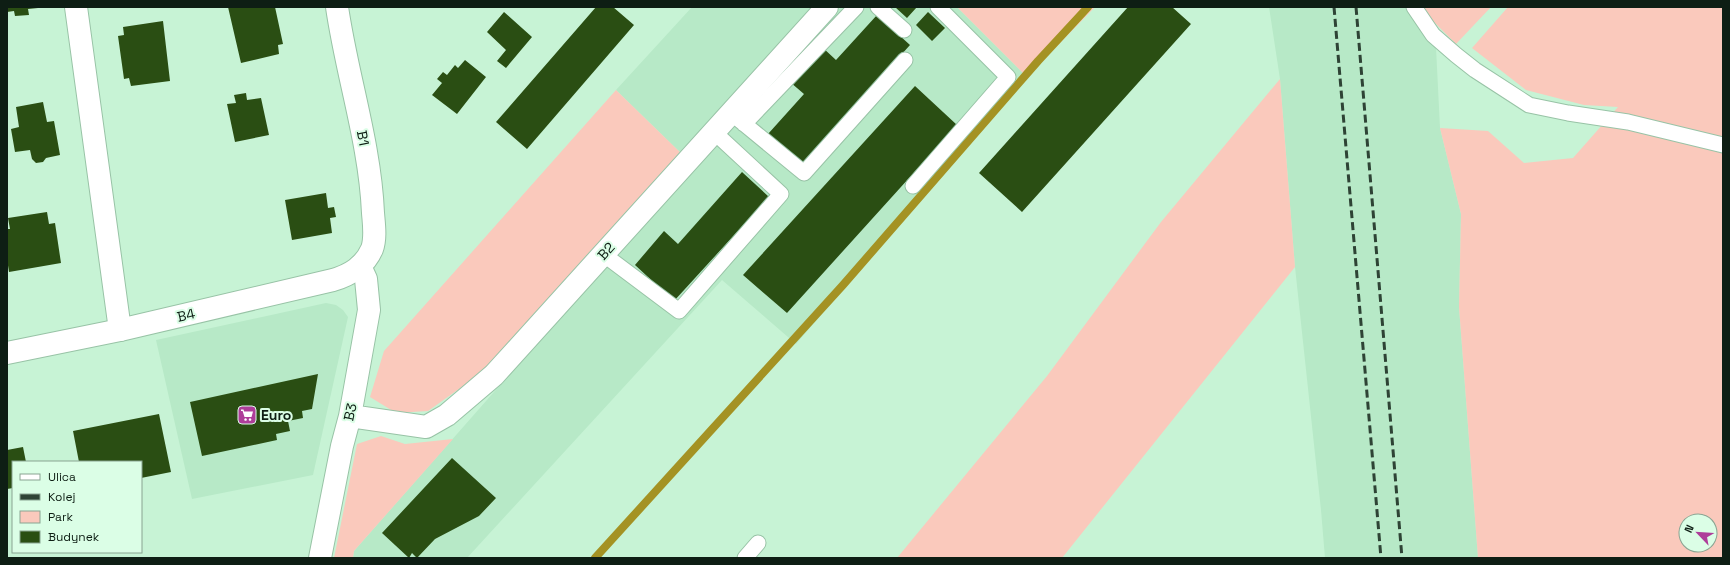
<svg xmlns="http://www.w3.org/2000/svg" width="1730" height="565" font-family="'Space Grotesk',sans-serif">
<rect width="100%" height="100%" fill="#c7f3d5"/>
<path fill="#b7e9c7" d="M 692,7 L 819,7 L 685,157 L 616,90 Z
M 841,7 L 957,7 L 1027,77 L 796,344 L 722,280 L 467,558 L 353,558 L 354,551 L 605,266 Z
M 1269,7 L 1434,7 L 1440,128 L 1461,214 L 1459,307 L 1478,558 L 1325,558 L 1321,510 L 1295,267 L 1280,79 Z
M 326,303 L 336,305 L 343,310 L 348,317 L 313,475 L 192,499 L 156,340 Z"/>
<path fill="#fac9bc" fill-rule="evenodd" d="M 957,7 L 1095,7 L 1027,77 Z
M 1423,7 L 1491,7 L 1456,44 L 1425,13 Z
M 1508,7 L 1723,7 L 1723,558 L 1478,558 L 1459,307 L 1461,214 L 1440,128 L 1488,131 L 1524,163 L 1573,158 L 1618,107 L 1584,105 L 1526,90 L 1472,48 ZM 1686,521 L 1710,521 L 1710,545 L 1686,545 Z
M 1280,79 L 1295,267 L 1062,558 L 897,558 L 1047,376 L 1161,222 Z
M 616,90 L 685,157 L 487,369 L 428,411 L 396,413 L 370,397 L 384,351 Z
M 381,436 L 405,444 L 453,439 L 354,551 L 353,558 L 334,558 L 357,444 Z"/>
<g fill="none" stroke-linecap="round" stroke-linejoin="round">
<path stroke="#a49223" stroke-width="8" d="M 595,558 L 843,285 L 1038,61 L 1088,7"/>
</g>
<path fill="#2a4e13" d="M 7,7 L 38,7 L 38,8 L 28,9 L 29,15 L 15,16 L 14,11 L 7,12 Z
M 228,7 L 275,7 L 283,44 L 278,45 L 279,54 L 241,63 Z
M 596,7 L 613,7 L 634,25 L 527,149 L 496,122 Z
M 895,7 L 917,7 L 907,18 Z
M 1128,7 L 1172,7 L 1191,24 L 1022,212 L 979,173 Z
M 504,12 L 532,37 L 506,68 L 497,61 L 506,50 L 487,32 Z
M 928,12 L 945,28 L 932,41 L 916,25 Z
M 877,15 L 910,45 L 803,164 L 768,134 L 804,94 L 790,82 L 822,47 L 836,60 Z
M 163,21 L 170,81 L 131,86 L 129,78 L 124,79 L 118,36 L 124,35 L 123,27 Z
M 465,60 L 486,77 L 457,114 L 432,95 L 442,83 L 437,79 L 443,72 L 447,75 L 455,65 L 458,68 Z
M 915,86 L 957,125 L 787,313 L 743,275 Z
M 246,93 L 247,100 L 261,98 L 269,135 L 235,142 L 227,104 L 236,103 L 234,95 Z
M 43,102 L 47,122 L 54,121 L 60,155 L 46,158 L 43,162 L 36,163 L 32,159 L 30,150 L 15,152 L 11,129 L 19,127 L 16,107 Z
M 742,172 L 769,197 L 674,301 L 635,265 L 664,231 L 678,244 Z
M 326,193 L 328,208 L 334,207 L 336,217 L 330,218 L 332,233 L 292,240 L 285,200 Z
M 47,212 L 49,224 L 55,223 L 61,263 L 9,272 L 7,259 L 7,229 L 10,229 L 8,218 Z
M 318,374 L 312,409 L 302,411 L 303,418 L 288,421 L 290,431 L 276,434 L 277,440 L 202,456 L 190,402 Z
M 159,414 L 171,472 L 141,478 L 141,462 L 79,462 L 73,431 Z
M 23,447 L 26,462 L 13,462 L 13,488 L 7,489 L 7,450 Z
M 452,458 L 496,498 L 479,516 L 435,539 L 417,558 L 412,553 L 409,558 L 382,533 Z"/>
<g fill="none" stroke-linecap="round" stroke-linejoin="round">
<g stroke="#98c3a6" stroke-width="17">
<path id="service" d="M 878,7 L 904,30
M 1414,7 L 1433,35 L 1456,55 L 1475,70 L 1529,105 L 1568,113 L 1628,122 L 1723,145
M 731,113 L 804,173 L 905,60
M 744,124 L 856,7
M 913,186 L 1008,77 L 938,7
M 603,254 L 679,311 L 781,194 L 714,132
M 745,558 L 758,543"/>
</g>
<g stroke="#98c3a6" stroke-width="24">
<path id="minor" d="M 76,7 L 120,330
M 350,416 L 426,427 L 447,415 L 494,375 L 827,7
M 320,558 L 342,446 L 350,416 L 369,310 L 366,279 L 360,266"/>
</g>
<g stroke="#98c3a6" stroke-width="24">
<path id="tertiary" d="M 7,353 L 120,330 L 333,280 C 350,275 364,267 372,249 C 376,238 374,225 373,213 C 370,143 347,76 337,7"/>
</g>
<use href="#service" stroke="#fff" stroke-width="15"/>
<use href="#minor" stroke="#fff" stroke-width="22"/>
<use href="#tertiary" stroke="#fff" stroke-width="22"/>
<path stroke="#2e4335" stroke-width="3" stroke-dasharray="8 4" stroke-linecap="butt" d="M 1334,7 L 1381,558
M 1356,7 L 1402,558"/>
</g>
<defs>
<g id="supermarket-square" transform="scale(1)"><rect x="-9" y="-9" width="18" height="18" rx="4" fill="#ae3e9a" stroke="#dbfee6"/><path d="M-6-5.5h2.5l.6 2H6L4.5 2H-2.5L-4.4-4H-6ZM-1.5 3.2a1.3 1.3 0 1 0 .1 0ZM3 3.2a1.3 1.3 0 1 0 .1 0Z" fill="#fff"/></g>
</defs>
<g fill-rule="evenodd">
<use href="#supermarket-square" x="247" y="415"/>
</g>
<g text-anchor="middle" stroke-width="4" stroke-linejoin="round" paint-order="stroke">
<g font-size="14" fill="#0e1e14" stroke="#dbfee6">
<text transform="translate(363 138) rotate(79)" y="5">B1</text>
<text transform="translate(606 251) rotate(-48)" y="5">B2</text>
<text transform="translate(186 315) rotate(-13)" y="5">B4</text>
<text transform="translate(350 412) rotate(-78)" y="5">B3</text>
</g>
<g font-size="14" font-weight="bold" fill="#0e1e14" stroke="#dbfee6" text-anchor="start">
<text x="261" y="420">Euro</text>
</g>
</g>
<rect width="1730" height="565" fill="none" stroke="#0e1e14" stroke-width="16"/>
<rect x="12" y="461" width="130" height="92" fill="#dbfee6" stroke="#89a492"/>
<rect x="20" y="474" width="20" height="6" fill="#ffffff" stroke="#89a492"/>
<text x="48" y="481" font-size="12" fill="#0e1e14">Ulica</text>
<rect x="20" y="494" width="20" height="6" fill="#2e4335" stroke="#89a492"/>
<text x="48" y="501" font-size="12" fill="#0e1e14">Kolej</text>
<rect x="20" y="511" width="20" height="12" fill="#fac9bc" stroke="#89a492"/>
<text x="48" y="521" font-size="12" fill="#0e1e14">Park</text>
<rect x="20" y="531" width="20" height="12" fill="#2a4e13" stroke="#89a492"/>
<text x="48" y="541" font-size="12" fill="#0e1e14">Budynek</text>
<g transform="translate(1698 533) rotate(295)"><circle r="19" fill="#dbfee6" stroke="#89a492"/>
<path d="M0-3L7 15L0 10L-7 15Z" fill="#ae3e9a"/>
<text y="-6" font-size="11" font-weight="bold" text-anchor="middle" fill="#0e1e14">N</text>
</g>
</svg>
